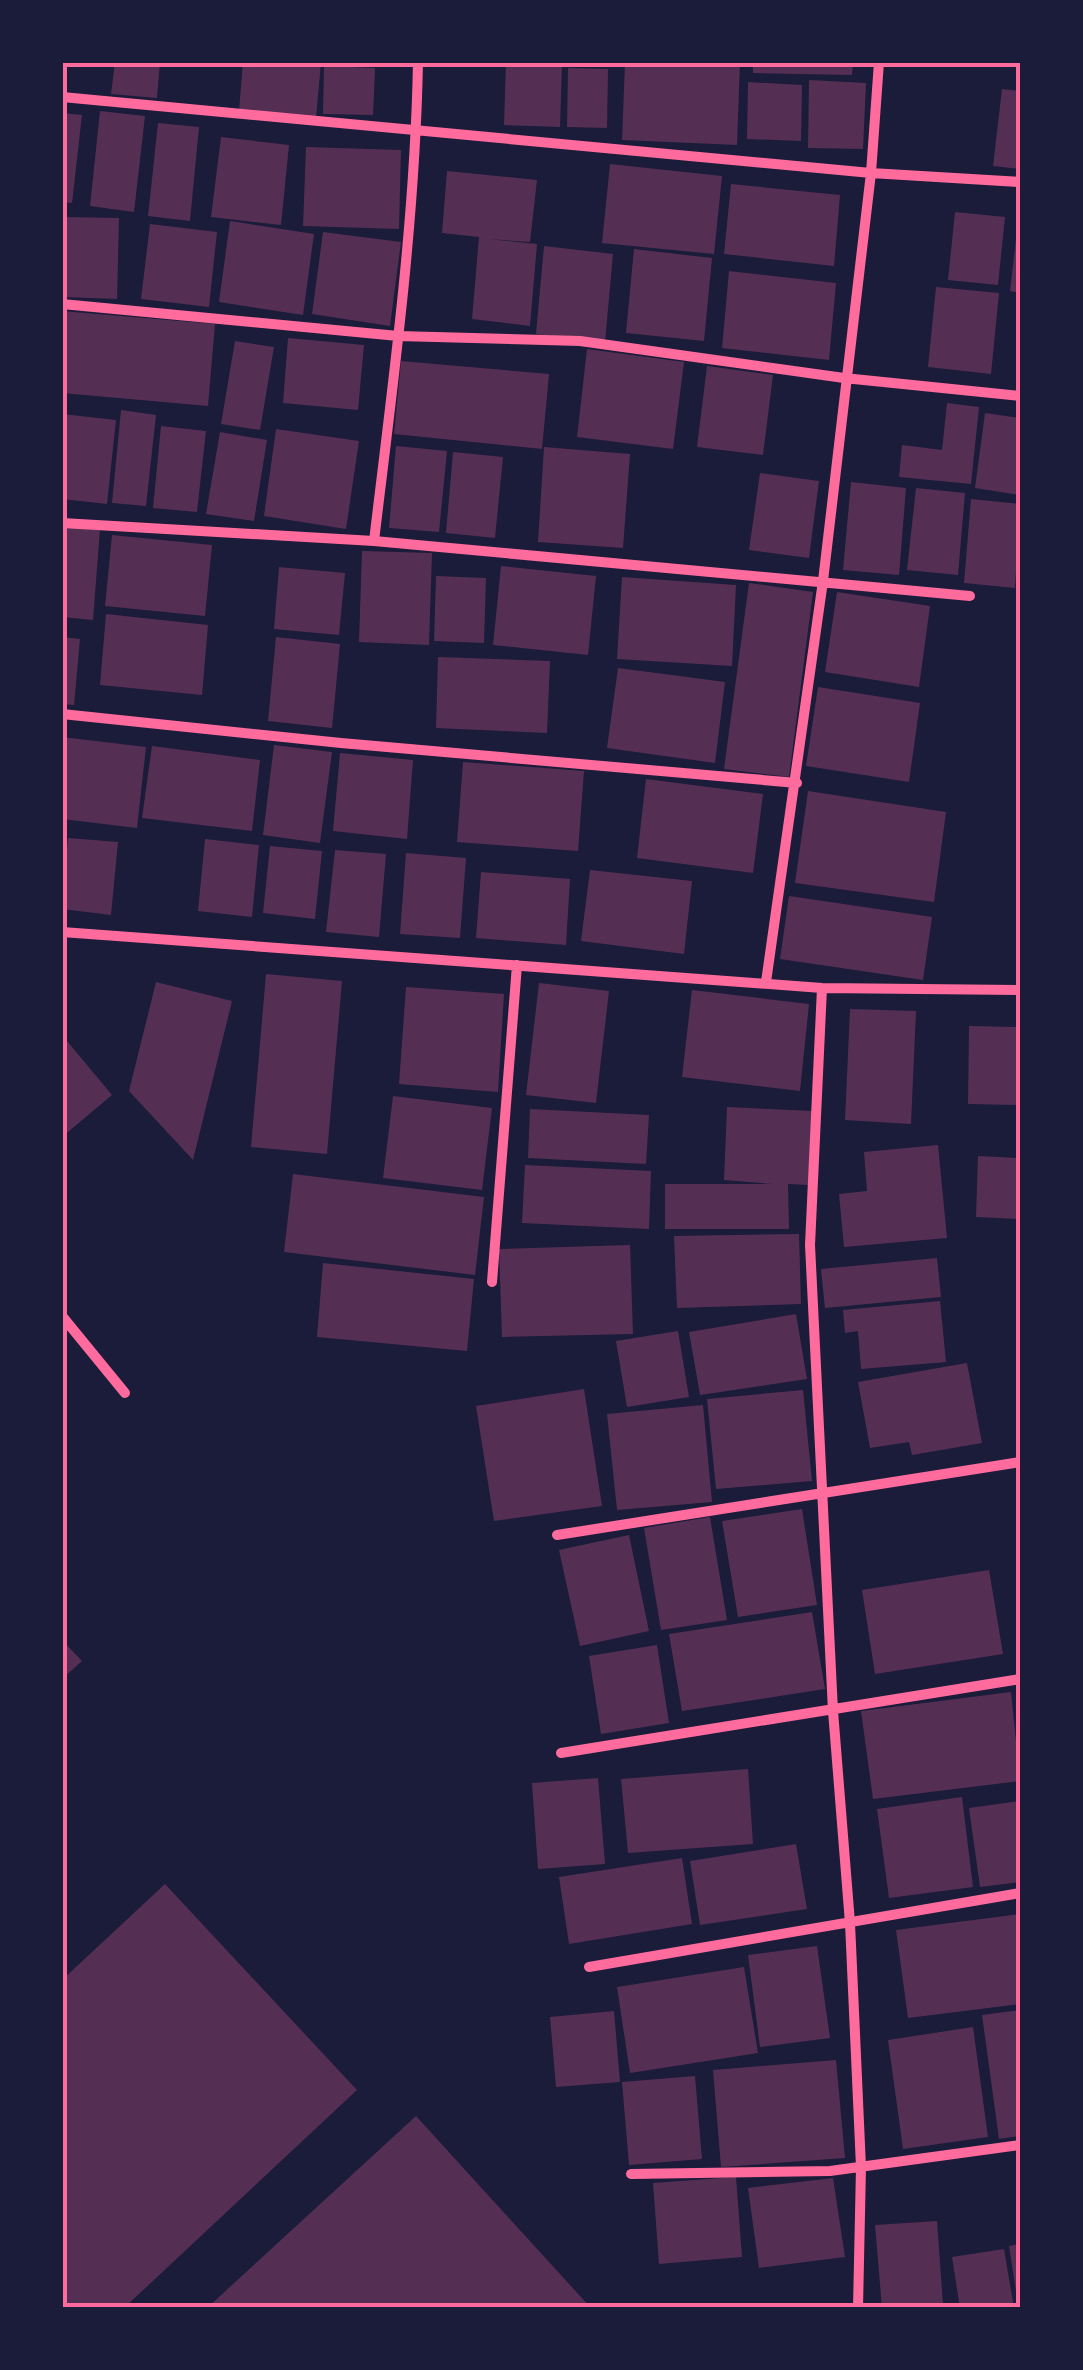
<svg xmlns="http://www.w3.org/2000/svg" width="1083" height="2370" font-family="'Open Sans',sans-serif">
<rect width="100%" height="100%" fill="#1b1b3a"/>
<path fill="#542f53" d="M 115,62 L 160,62 L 157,98 L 111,94 Z
M 243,62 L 321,62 L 316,118 L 239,111 Z
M 506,62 L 562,64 L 560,127 L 504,125 Z
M 625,62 L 740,62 L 737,145 L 622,140 Z
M 753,62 L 853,62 L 852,75 L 753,73 Z
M 324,66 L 375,68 L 373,115 L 323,114 Z
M 568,68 L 608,69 L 607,128 L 567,127 Z
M 809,80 L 866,83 L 863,149 L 808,148 Z
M 748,82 L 802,85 L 801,141 L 747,139 Z
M 1002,89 L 1020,91 L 1020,169 L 993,166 Z
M 100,111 L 145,116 L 134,212 L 90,206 Z
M 62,113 L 82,115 L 72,203 L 62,202 Z
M 158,123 L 199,127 L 190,221 L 148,216 Z
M 221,137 L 289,145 L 281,225 L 211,217 Z
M 306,147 L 401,150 L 399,229 L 303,226 Z
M 610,164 L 722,176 L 714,254 L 602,243 Z
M 447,171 L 537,180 L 530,242 L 489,239 L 537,244 L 530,326 L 472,319 L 479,237 L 442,233 Z
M 731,184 L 840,195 L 834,266 L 724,254 Z
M 955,212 L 1005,217 L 998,285 L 948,280 Z
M 65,217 L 119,218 L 117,299 L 64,297 Z
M 230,221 L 314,234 L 303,315 L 219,302 Z
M 1018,222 L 1020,222 L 1020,293 L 1010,291 Z
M 150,224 L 217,232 L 209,307 L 141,299 Z
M 323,232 L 401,242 L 390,326 L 312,314 Z
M 544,246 L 613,254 L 605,342 L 536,334 Z
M 634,249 L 712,258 L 704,341 L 626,333 Z
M 729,271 L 836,283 L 829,360 L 722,348 Z
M 936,287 L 999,293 L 991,374 L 928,367 Z
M 62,311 L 215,324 L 208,406 L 62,393 Z
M 288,338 L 364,345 L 358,410 L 283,403 Z
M 235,341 L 274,347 L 260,430 L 221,424 Z
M 587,349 L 684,362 L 673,449 L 577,437 Z
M 401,361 L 549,374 L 542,449 L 394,434 Z
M 707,366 L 773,375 L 763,455 L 697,447 Z
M 947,403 L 979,407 L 971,484 L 899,477 L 902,445 L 942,450 Z
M 121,410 L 156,415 L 146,506 L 112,503 Z
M 985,413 L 1020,418 L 1020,495 L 975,488 Z
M 62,414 L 116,420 L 107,504 L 62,499 Z
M 161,426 L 206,431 L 197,512 L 153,508 Z
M 276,429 L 359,441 L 346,529 L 264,516 Z
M 220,432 L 267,440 L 254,521 L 206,514 Z
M 396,446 L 447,451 L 439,532 L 389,528 Z
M 544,447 L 630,454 L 623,548 L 538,542 Z
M 453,452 L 503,457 L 495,538 L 446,533 Z
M 760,473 L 819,481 L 809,558 L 749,550 Z
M 851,482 L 906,488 L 899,575 L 843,570 Z
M 916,488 L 965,493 L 958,575 L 907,570 Z
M 971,499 L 1020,504 L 1015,588 L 964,583 Z
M 62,526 L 100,529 L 93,620 L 62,617 Z
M 112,535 L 212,545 L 205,616 L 105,606 Z
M 362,551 L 432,553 L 429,645 L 359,642 Z
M 501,566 L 596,576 L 588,655 L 493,645 Z
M 279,567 L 345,573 L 339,635 L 274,629 Z
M 436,576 L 486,578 L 484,643 L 434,641 Z
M 622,577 L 736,585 L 732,666 L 617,659 Z
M 749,583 L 813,592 L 789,777 L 724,769 Z
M 837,592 L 930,606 L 919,687 L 825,672 Z
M 106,614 L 208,625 L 202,695 L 100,685 Z
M 62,637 L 80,639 L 74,705 L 62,704 Z
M 276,637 L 340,644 L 332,728 L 268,721 Z
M 438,657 L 550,661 L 547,733 L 436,728 Z
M 618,668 L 725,682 L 715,763 L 607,748 Z
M 818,687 L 920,703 L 909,782 L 806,766 Z
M 62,737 L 146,747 L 137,828 L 62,819 Z
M 274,745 L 332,752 L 320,843 L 263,835 Z
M 152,746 L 260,760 L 252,831 L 142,818 Z
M 340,753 L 413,760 L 407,839 L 333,831 Z
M 463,762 L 584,771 L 578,851 L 457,842 Z
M 646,779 L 763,794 L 753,873 L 637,858 Z
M 808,791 L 946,812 L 934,902 L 795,883 Z
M 68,838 L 118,842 L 111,915 L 62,909 Z
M 205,839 L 259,845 L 252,917 L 198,911 Z
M 270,846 L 322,851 L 315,919 L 263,913 Z
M 335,850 L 386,854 L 379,937 L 326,932 Z
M 406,853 L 466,858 L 460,938 L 400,934 Z
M 590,870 L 692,881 L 684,954 L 581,941 Z
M 481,872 L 570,879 L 566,945 L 476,938 Z
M 789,896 L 932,917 L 923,980 L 780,959 Z
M 266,974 L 342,981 L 327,1154 L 251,1147 Z
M 156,982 L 232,1001 L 193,1160 L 129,1091 Z
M 539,983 L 609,991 L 596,1103 L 526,1095 Z
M 406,987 L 504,994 L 498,1092 L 399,1084 Z
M 692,990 L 809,1004 L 800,1091 L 682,1077 Z
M 850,1009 L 916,1011 L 911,1124 L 845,1120 Z
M 969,1026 L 1020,1027 L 1020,1105 L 968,1104 Z
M 62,1035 L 112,1095 L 62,1137 Z
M 393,1096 L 492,1108 L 482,1190 L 383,1178 Z
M 727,1107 L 813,1111 L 809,1185 L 788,1184 L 789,1229 L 665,1229 L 665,1184 L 772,1184 L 724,1180 Z
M 530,1109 L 649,1115 L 646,1164 L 528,1158 Z
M 938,1145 L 947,1238 L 844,1247 L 839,1194 L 867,1191 L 864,1152 Z
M 978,1156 L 1020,1158 L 1020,1219 L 976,1217 Z
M 525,1165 L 651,1171 L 649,1229 L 522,1223 Z
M 293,1174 L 484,1197 L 475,1275 L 284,1252 Z
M 799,1234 L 801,1304 L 677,1308 L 674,1236 Z
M 630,1245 L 633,1334 L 502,1337 L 499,1249 Z
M 937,1258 L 941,1297 L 825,1308 L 821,1269 Z
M 323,1263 L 474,1279 L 467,1351 L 317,1337 Z
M 940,1301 L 946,1362 L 861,1369 L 858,1331 L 845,1333 L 843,1310 Z
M 796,1314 L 807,1379 L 700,1395 L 689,1332 Z
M 678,1331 L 689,1397 L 627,1407 L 616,1341 Z
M 967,1363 L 982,1443 L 912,1455 L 909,1442 L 870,1448 L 858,1382 Z
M 584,1389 L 602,1506 L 494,1521 L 476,1406 Z
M 803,1390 L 812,1481 L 716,1489 L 707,1399 Z
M 703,1405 L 712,1502 L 617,1510 L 607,1414 Z
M 802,1509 L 817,1605 L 738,1617 L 722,1521 Z
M 710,1517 L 727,1620 L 661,1630 L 644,1528 Z
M 629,1535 L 649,1631 L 580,1646 L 559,1550 Z
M 989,1570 L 1003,1654 L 875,1674 L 862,1590 Z
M 812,1612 L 825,1689 L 682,1711 L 669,1634 Z
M 62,1640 L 82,1661 L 62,1679 Z
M 657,1645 L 669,1723 L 601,1734 L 589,1656 Z
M 1011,1692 L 1020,1781 L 873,1799 L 861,1711 Z
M 748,1769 L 753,1844 L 628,1853 L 621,1779 Z
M 598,1778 L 605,1864 L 538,1869 L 532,1783 Z
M 962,1797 L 973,1887 L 889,1898 L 877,1809 Z
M 1020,1801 L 1020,1882 L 980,1887 L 969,1808 Z
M 796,1844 L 807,1909 L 700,1925 L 690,1861 Z
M 682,1858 L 692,1924 L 569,1944 L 559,1877 Z
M 165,1884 L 357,2090 L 124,2308 L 62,2308 L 62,1980 Z
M 1020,1914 L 1020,2004 L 908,2018 L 896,1930 Z
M 817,1946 L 830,2038 L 760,2047 L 748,1955 Z
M 744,1967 L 758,2053 L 630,2073 L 617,1987 Z
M 1020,2010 L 1020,2136 L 999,2139 L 982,2015 Z
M 614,2011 L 620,2082 L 556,2087 L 550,2017 Z
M 973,2027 L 988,2137 L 903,2149 L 888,2040 Z
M 836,2060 L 845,2158 L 721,2167 L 713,2070 Z
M 695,2076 L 702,2159 L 629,2165 L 622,2082 Z
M 416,2116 L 591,2308 L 207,2308 Z
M 736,2177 L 742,2257 L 659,2264 L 653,2183 Z
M 833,2178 L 845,2257 L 759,2268 L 748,2188 Z
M 937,2221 L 943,2304 L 882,2308 L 875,2225 Z
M 1020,2244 L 1020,2304 L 1018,2304 L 1009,2246 Z
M 1004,2249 L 1014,2308 L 960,2308 L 952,2257 Z"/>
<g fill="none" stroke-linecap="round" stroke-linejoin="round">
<path stroke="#ff6b9d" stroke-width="10" d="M 62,97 L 871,173 L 1020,182
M 62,304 L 398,336 L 580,341 L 844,378 L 1020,396
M 62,523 L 374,541 L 970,596
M 374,541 C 393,382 415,223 418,62
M 62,714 L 341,743 L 797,783
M 62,932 L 822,988 L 1020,990
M 766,982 L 823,581 L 871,173 L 879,62
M 822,988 L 810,1245 L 833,1711 L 850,1923 L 861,2167 L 858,2308
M 492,1282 L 517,965
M 62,1316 L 125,1393
M 557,1535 L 1020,1462
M 561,1753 L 1020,1679
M 589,1967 L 1020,1893
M 631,2174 L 830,2171 L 1020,2145"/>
</g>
<rect width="1083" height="2370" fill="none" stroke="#1b1b3a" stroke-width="130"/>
<rect x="65" y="65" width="953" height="2240" fill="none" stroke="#ff6b9d" stroke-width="4"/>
</svg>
